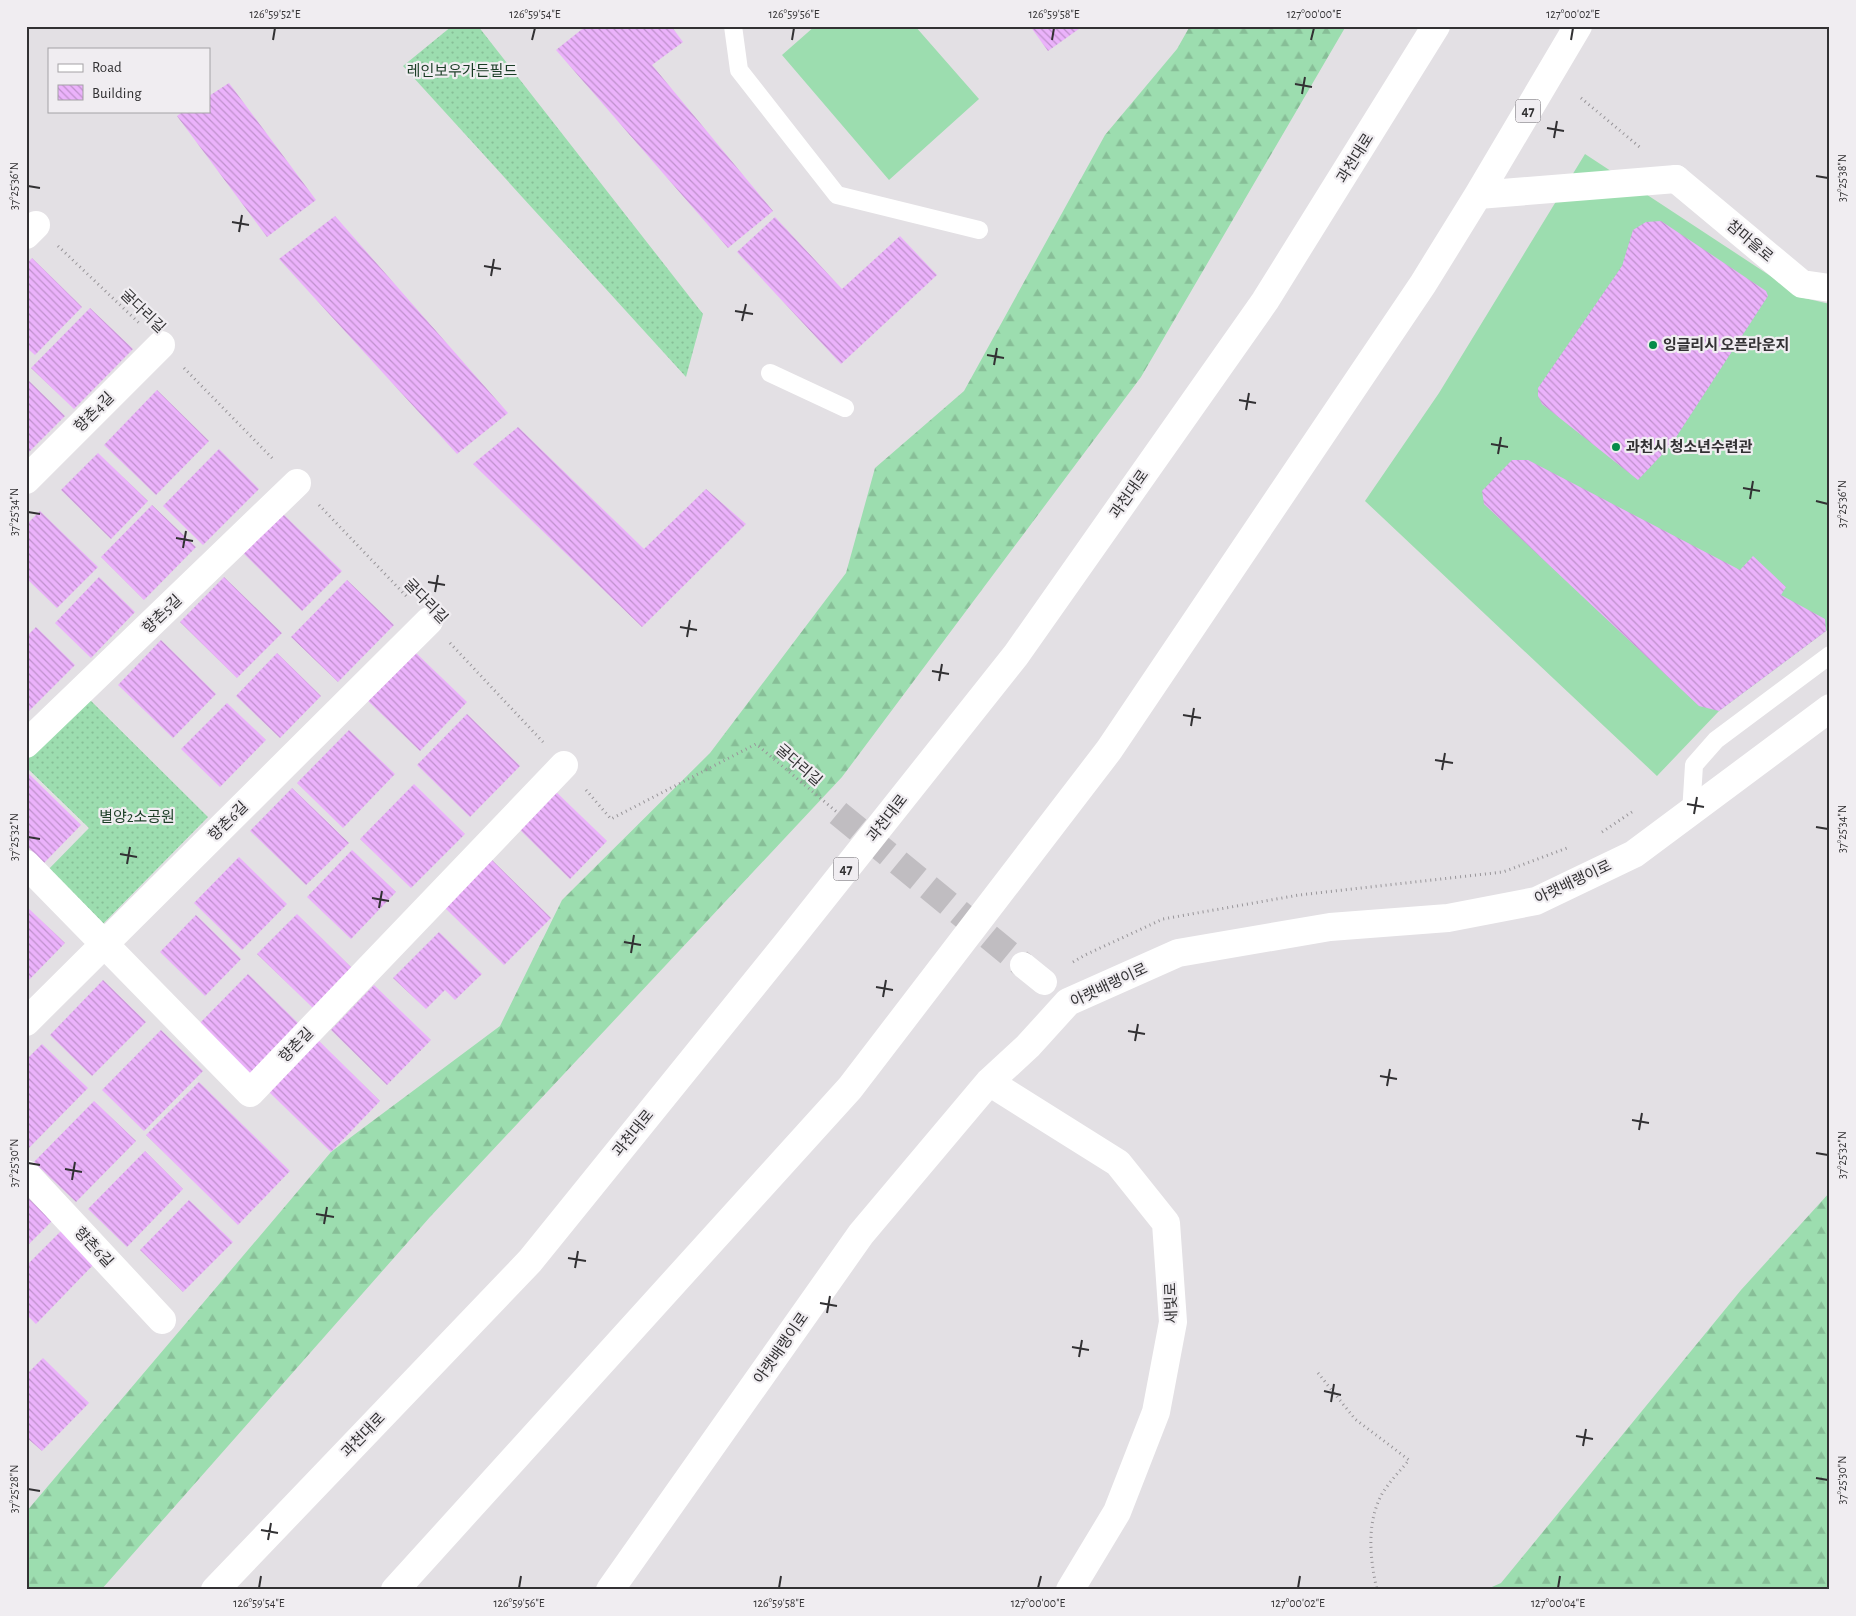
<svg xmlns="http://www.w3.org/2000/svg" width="1856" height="1616" font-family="'Alegreya Sans','Noto Sans KR',sans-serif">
<defs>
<pattern id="grass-dots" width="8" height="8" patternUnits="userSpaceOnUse" patternTransform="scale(1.25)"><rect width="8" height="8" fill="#9cddaf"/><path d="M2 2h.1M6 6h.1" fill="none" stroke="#87be97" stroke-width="1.8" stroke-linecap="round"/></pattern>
<pattern id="forest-firs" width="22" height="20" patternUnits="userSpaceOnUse" patternTransform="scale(1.25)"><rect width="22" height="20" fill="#9cddaf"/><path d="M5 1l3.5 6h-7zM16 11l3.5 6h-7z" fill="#87be97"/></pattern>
<pattern id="building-back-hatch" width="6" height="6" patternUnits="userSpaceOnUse" patternTransform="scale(1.25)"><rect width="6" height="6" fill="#ebb2fb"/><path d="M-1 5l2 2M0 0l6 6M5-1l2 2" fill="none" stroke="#bf91cc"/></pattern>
</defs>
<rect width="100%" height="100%" fill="#e3e0e4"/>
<path fill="url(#grass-dots)" d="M 452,26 L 478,26 L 703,314 L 686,377 L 403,66 Z
M 84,694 L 208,817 L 97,930 L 42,876 L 89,828 L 26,767 L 26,752 Z"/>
<path fill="url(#forest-firs)" d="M 1190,26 L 1346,26 L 1141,377 L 842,777 L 430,1217 L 101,1590 L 26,1590 L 26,1512 L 331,1152 L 500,1026 L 562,900 L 710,753 L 846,573 L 875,468 L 964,391 L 1105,135 L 1177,49 Z
M 1830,1192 L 1830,1590 L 1485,1590 L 1501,1583 L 1741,1290 Z"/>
<path fill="#9cddaf" d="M 815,26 L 915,26 L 979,99 L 889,180 L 782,55 Z
M 1585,154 L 1804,298 L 1830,304 L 1830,628 L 1719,711 L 1657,776 L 1365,501 L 1439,393 Z"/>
<path fill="url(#building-back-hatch)" d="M 586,26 L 671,26 L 683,42 L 652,65 L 773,211 L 728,248 L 556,50 Z
M 1030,26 L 1083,26 L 1048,51 Z
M 229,83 L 316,200 L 267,237 L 177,116 L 184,111 L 209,111 L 209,96 Z
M 335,216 L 508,413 L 457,454 L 279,259 Z
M 775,217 L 842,289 L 900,236 L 937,275 L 841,364 L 737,252 Z
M 1661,221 L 1766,291 L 1768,296 L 1671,445 L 1638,480 L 1542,404 L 1538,396 L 1538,388 L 1622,266 L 1633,230 L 1646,222 Z
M 32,258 L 82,307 L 35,355 L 26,347 L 26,264 Z
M 90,308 L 133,349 L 74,409 L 31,368 Z
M 26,378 L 65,416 L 26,455 Z
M 157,390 L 209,441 L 156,495 L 104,445 Z
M 518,427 L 644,549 L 706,489 L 746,524 L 642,627 L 473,464 Z
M 219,449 L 259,489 L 203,545 L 163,506 Z
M 98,453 L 148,501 L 111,539 L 61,490 Z
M 1512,460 L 1528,460 L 1740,570 L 1753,556 L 1786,587 L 1781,595 L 1825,619 L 1826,631 L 1719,711 L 1699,706 L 1484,504 L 1482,491 Z
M 152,505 L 196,547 L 144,600 L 101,557 Z
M 40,511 L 98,567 L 57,608 L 26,578 L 26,525 Z
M 282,513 L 342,571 L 302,611 L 243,553 Z
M 99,577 L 135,612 L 91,658 L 55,623 Z
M 224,577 L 282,633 L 237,678 L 180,622 Z
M 347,580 L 394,625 L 338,682 L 291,637 Z
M 36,627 L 75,665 L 26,714 L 26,637 Z
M 161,640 L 216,694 L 173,738 L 118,685 Z
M 414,651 L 467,702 L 420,751 L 366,699 Z
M 277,653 L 321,696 L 280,738 L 236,696 Z
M 227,703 L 266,740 L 220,787 L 181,749 Z
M 467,714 L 520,766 L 470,817 L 417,765 Z
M 349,730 L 395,774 L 343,828 L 297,783 Z
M 29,774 L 81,825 L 44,863 L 26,845 L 26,777 Z
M 414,784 L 465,834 L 411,888 L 360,839 Z
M 292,788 L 349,843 L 306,885 L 250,831 Z
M 552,788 L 607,841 L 570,879 L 516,826 Z
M 352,850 L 396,892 L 351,939 L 307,897 Z
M 239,857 L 287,904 L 242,950 L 194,903 Z
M 492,860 L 551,918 L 504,965 L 445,908 Z
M 26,906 L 65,943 L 26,983 Z
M 297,914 L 353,969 L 314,1009 L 257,954 Z
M 196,915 L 241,959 L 205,996 L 160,952 Z
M 439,932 L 482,974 L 455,1000 L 445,990 L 426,1009 L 393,978 Z
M 248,974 L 299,1024 L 250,1073 L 199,1024 Z
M 103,980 L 146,1022 L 92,1076 L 50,1035 Z
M 374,985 L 431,1040 L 387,1085 L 331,1030 Z
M 161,1030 L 203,1071 L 144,1131 L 102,1090 Z
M 317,1039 L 380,1101 L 331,1152 L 267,1090 Z
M 42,1044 L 88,1088 L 26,1151 L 26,1060 Z
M 199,1082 L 290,1171 L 238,1225 L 146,1135 Z
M 94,1101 L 136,1141 L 76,1202 L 34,1162 Z
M 145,1151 L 183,1189 L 127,1247 L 88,1209 Z
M 26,1196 L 52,1221 L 26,1247 Z
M 189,1200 L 233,1242 L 183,1292 L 140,1250 Z
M 63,1229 L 96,1262 L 36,1324 L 26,1314 L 26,1266 Z
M 43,1358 L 89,1403 L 42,1451 L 26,1437 L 26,1375 Z"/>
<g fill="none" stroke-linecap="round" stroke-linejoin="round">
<path stroke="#c0bdc1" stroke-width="26" stroke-dasharray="26 13" stroke-linecap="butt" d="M 838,813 L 1023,965"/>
<path stroke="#989599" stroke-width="3" stroke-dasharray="1 4" stroke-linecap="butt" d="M 1581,98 L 1642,149
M 58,246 L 139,323
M 184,368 L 274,460
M 319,505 L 408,598
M 450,643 L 543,742
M 586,790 L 611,819 L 756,744 L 838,813
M 1602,832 L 1632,812
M 1073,962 L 1085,955 L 1163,919 L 1299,895 L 1503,872 L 1567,848
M 1318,1373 L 1355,1419 L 1409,1460 C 1400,1471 1389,1482 1382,1494 C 1366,1523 1370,1559 1377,1590"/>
<path stroke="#fff" stroke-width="18" d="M 733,26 L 739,70 L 837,195 L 979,230
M 770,373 L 845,408
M 1691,813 L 1694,765 L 1716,740 L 1830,655"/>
<path stroke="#fff" stroke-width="26" d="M 1023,965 L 1044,982"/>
<path stroke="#fff" stroke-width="28" d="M 1676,179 L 1802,284 L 1830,288
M 26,235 L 36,225
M 26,480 L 161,345
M 26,744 L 297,483
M 26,864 L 250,1093 L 564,765
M 26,1022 L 429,621
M 989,1082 L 1118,1163 L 1166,1223 L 1173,1322 L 1156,1412 L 1117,1512 L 1070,1590
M 26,1174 L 162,1320
M 610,1590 L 861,1234 L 989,1082 L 1028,1046 L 1068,1002 L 1178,953 L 1330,927 L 1448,918 L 1536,901 L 1634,854 L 1830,708"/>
<path stroke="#fff" stroke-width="28" d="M 1478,195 L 1676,179
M 215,1590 L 530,1261 L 788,942 L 1016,655 L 1265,301 L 1436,26
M 395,1590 L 850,1088 L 1109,750 L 1423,284 L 1478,195 L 1578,26"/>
</g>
<path fill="none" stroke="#323133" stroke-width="2" d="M 273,40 L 275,28M 532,40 L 535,28M 792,40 L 794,28M 1052,40 L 1054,28M 1311,40 L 1314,28M 1571,40 L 1573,28M 1295,84 L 1312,87M 1302,94 L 1305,77M 1547,128 L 1564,131M 1554,138 L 1557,121M 1816,176 L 1828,178M 28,186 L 40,188M 232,222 L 249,225M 239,232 L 242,215M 484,266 L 501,269M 491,276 L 494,259M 735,311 L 753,314M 742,321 L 746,304M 987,355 L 1004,358M 994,365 L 997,348M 1239,400 L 1256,403M 1246,410 L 1249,393M 1491,444 L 1508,447M 1498,454 L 1501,437M 1743,488 L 1760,491M 1750,499 L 1753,481M 1816,501 L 1828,504M 28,512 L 40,514M 176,538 L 193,541M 183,548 L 186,531M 428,582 L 445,585M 435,592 L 438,575M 680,627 L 697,630M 687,637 L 690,620M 932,671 L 949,674M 939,681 L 942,664M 1183,715 L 1201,718M 1191,726 L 1194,708M 1435,760 L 1453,763M 1442,770 L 1445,753M 1687,804 L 1704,807M 1694,814 L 1697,797M 1816,827 L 1828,829M 28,837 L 40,839M 120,854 L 137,857M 127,864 L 130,847M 372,898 L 389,901M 379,908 L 382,891M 624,942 L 641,945M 631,953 L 634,935M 876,987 L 893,990M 883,997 L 886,980M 1128,1031 L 1145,1034M 1135,1041 L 1138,1024M 1380,1076 L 1397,1079M 1387,1086 L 1390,1069M 1632,1120 L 1649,1123M 1639,1130 L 1642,1113M 1816,1153 L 1828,1155M 28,1163 L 40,1165M 65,1169 L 82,1172M 72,1180 L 75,1162M 316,1214 L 334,1217M 324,1224 L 327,1207M 568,1258 L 586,1261M 575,1268 L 578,1251M 820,1303 L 837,1306M 827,1313 L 830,1296M 1072,1347 L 1089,1350M 1079,1357 L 1082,1340M 1324,1391 L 1341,1395M 1331,1402 L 1334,1384M 1576,1436 L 1593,1439M 1583,1446 L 1586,1429M 1816,1478 L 1828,1480M 28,1489 L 40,1491M 261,1530 L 278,1533M 268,1540 L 271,1523M 259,1588 L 261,1576M 519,1588 L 521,1576M 779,1588 L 781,1576M 1038,1588 L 1041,1576M 1298,1588 L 1300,1576M 1558,1588 L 1560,1576"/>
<g fill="#058c49" stroke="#f0edf1" stroke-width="2">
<circle cx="1653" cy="345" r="5"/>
<circle cx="1616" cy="447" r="5"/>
</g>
<g text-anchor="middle" stroke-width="4.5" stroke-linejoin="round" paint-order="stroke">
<g fill="#f0edf1" stroke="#6b696c" stroke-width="1">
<rect x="1515.5" y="99.5" width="25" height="23" rx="4"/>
<rect x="833.5" y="857.5" width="25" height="23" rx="4"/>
</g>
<g font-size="14" font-weight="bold" fill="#323133">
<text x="1528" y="116">47</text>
<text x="846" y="874">47</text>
</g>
<g font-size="15" fill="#1a3d25" stroke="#f0edf1">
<text x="462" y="76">레인보우가든필드</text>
<text x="137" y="822">별양2소공원</text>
</g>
<g font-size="15" fill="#323133" stroke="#f0edf1">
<text transform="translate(1355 158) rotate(-58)" y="5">과천대로</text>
<text transform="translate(1750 241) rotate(40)" y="5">참마을로</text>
<text transform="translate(143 311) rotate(44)" y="5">굴다리길</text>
<text transform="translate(94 412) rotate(-45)" y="5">향촌4길</text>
<text transform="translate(1129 494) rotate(-55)" y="5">과천대로</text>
<text transform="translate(426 601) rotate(46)" y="5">굴다리길</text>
<text transform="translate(162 614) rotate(-44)" y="5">향촌5길</text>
<text transform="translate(799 765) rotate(41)" y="5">굴다리길</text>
<text transform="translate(887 818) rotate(-52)" y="5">과천대로</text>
<text transform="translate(228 821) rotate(-45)" y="5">향촌6길</text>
<text transform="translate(1573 882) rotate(-25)" y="5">아랫배랭이로</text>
<text transform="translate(1109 985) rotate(-25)" y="5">아랫배랭이로</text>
<text transform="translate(296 1045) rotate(-46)" y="5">향촌길</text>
<text transform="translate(633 1133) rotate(-51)" y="5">과천대로</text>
<text transform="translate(94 1247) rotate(47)" y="5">향촌6길</text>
<text transform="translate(1171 1303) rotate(-92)" y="5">새빛로</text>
<text transform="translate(781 1348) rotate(-55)" y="5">아랫배랭이로</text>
<text transform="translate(363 1435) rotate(-46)" y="5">과천대로</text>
</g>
<g font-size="15" font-weight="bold" fill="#323133" stroke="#f0edf1" text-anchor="start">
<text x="1663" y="350">잉글리시 오픈라운지</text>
<text x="1626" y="452">과천시 청소년수련관</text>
</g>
</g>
<rect width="1856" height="1616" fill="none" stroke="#f0edf1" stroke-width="55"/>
<rect x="48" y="48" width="162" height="65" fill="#f0edf1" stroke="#a4a2a5"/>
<rect x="58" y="64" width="25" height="8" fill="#ffffff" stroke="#a4a2a5"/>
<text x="92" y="72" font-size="15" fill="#323133">Road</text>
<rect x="58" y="85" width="25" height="15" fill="url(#building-back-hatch)" stroke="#a4a2a5"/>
<text x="92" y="98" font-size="15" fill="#323133">Building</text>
<rect x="28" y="28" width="1800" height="1560" fill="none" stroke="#323133" stroke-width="2"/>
<g font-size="12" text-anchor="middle" fill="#323133">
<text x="275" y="18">126°59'52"E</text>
<text x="535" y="18">126°59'54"E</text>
<text x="794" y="18">126°59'56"E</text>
<text x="1054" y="18">126°59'58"E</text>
<text x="1314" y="18">127°00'00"E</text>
<text x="1573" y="18">127°00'02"E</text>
<text transform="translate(1842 178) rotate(-90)" y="4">37°25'38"N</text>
<text transform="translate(14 186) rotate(-90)" y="4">37°25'36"N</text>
<text transform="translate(1842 504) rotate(-90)" y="4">37°25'36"N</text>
<text transform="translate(14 512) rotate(-90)" y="4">37°25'34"N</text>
<text transform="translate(1842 829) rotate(-90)" y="4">37°25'34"N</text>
<text transform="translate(14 837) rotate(-90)" y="4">37°25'32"N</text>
<text transform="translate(1842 1155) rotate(-90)" y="4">37°25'32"N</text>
<text transform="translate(14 1163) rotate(-90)" y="4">37°25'30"N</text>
<text transform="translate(1842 1480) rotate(-90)" y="4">37°25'30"N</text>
<text transform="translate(14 1489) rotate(-90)" y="4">37°25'28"N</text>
<text x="259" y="1607">126°59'54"E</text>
<text x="519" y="1607">126°59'56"E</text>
<text x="779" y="1607">126°59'58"E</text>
<text x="1038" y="1607">127°00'00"E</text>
<text x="1298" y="1607">127°00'02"E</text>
<text x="1558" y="1607">127°00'04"E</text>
</g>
</svg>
